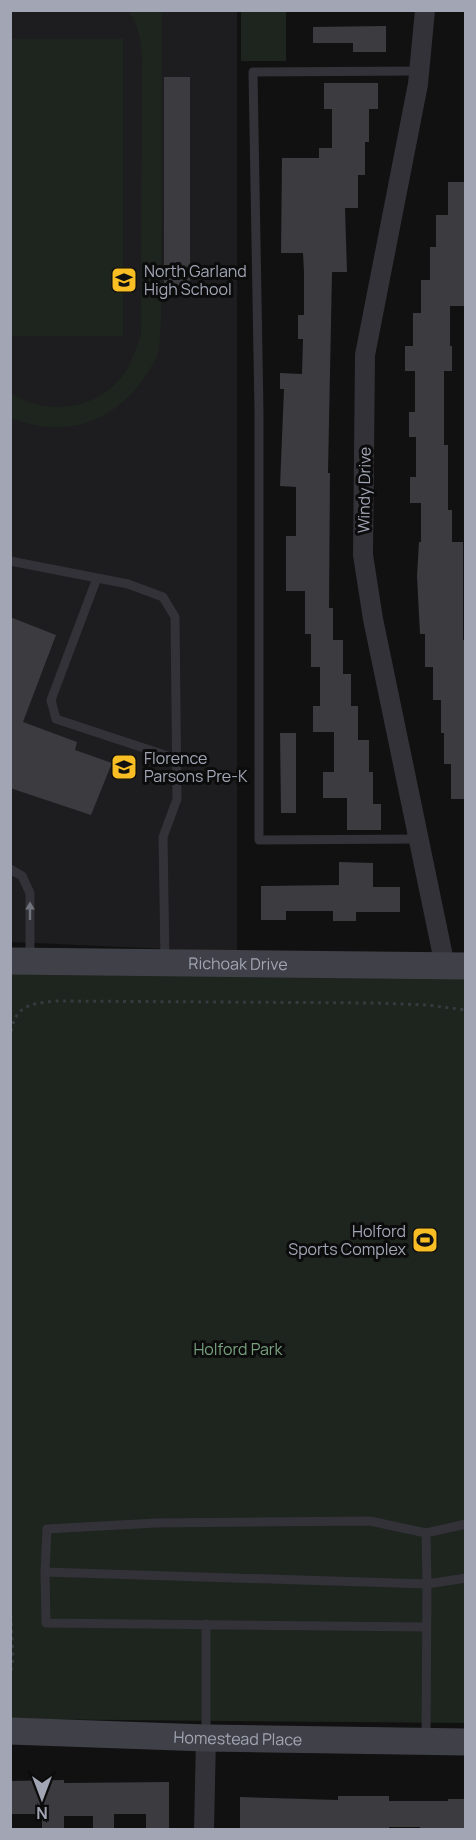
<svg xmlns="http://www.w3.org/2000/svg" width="476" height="1840" font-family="Manrope,sans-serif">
<rect width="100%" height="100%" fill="#111112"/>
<path fill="#1d1d1f" d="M 11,11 L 237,11 L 237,952 L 11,942 Z"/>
<path fill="#1d251e" d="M 128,11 L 162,11 L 161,325 C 160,334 160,344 158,353 C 154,364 146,376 139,385 C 105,427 60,437 11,418 L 11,393 C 43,415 91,411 118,381 C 130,368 135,352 141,335 L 142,58 C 141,42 139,24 128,11 Z
M 241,11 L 286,11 L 286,61 L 241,61 Z
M 11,39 L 123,39 L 123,336 L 11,336 Z
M 11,971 L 465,978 L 465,1723 L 11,1719 Z"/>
<path fill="#3b3b40" d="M 386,26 L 386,52 L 353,52 L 353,43 L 313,43 L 313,27 Z
M 164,77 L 190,77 L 190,291 L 164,291 Z
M 324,83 L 378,83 L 378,109 L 369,109 L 369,142 L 365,142 L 365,175 L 358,175 L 358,208 L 345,208 L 347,272 L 332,272 L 328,473 L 330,473 L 329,608 L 333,608 L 333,640 L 343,640 L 343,674 L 351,674 L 351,706 L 358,706 L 358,740 L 369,740 L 369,772 L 373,772 L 373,804 L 381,804 L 381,830 L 347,830 L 347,798 L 323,798 L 323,772 L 334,772 L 334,732 L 313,732 L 313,706 L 320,706 L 320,667 L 311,667 L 311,634 L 305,634 L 305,591 L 286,591 L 286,536 L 296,536 L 296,487 L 280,486 L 284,389 L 280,389 L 280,373 L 302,374 L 303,339 L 298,339 L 298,315 L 304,315 L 304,272 L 303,253 L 281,253 L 282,158 L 319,158 L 319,148 L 332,148 L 332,109 L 324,109 Z
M 448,182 L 465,182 L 465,306 L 450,306 L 450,346 L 452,346 L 452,371 L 444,371 L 444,445 L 448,445 L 448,510 L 452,510 L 452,542 L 463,542 L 463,640 L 465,640 L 465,799 L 451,799 L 451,764 L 444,764 L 444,733 L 441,733 L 441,700 L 433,700 L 433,667 L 425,667 L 425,634 L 420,634 L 417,576 L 419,542 L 421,542 L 421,503 L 410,503 L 410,477 L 416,477 L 416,437 L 409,437 L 409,412 L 415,412 L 415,371 L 405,371 L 405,346 L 413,346 L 413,313 L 421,313 L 421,280 L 430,280 L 430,247 L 436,247 L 436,215 L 448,215 Z
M 10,617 L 56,635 L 23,722 L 77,742 L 75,750 L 112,763 L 91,815 L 10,788 Z
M 280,733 L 296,733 L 296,813 L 281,813 Z
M 339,862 L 373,863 L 373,887 L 400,887 L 400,912 L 356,912 L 356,921 L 333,921 L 333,911 L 286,911 L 286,920 L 261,920 L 261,886 L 339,885 Z
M 64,1780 L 64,1783 L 169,1782 L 169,1830 L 146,1830 L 146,1814 L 114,1814 L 114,1830 L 93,1830 L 93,1816 L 64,1816 L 64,1830 L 42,1830 L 42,1814 L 10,1814 L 10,1781 Z
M 338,1796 L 389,1796 L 389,1801 L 448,1801 L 448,1799 L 465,1799 L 465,1830 L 420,1830 L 420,1827 L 389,1827 L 389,1830 L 240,1830 L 240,1797 L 338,1800 Z"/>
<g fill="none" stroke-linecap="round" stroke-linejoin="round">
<path stroke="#38393f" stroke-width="3" stroke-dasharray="3 4.5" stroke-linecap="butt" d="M 10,1039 C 14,1006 26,1004 56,1001 L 375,1003 L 427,1005 L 466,1010
M 10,1600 L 13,1658 L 10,1677"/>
<path stroke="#323238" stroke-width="9" d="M 419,71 L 253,72 L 259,411 L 259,840 L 420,839
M 10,561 L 128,584 L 163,597 L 175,617 L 177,799 L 163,837 L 165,961
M 97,578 L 51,700 L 56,719 L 177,759
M 10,869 L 22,876 L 30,893 L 30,959
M 426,1533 L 370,1521 L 156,1523 L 47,1529 L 45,1572 L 46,1623 L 427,1627
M 45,1572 L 427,1584 L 426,1533 L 466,1524
M 206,1736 L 206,1624
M 426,1738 L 427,1584 L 466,1578"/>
<path stroke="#323238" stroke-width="20" d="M 425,10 L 418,84 L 365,355 L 363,555 L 373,619 L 445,966
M 204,1830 L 206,1738"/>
<g stroke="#404148" stroke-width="27">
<path id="s1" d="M 10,961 L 466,966"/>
<path id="s2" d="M 10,1731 L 206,1738 L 466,1742"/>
</g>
</g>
<defs><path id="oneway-solid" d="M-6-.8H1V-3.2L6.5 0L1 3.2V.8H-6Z" transform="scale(1.5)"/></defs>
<use fill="#70727c" href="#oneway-solid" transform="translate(30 911) rotate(-90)"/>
<defs>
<g id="school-square" transform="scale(1.35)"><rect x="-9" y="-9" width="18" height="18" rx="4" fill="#f8be23" stroke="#0c0c0d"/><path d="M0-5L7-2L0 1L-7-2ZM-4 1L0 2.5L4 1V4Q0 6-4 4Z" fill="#111"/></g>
<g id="stadium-square" transform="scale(1.35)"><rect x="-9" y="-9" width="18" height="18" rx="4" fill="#f8be23" stroke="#0c0c0d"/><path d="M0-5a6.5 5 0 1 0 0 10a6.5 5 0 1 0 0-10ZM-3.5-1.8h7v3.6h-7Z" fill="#111"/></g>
</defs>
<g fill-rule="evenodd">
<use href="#school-square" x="124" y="280"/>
<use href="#school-square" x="124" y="767"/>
<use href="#stadium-square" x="425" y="1240"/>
</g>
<g text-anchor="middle" stroke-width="6" stroke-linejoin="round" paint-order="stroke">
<g font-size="16" fill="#a2a6b4" stroke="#0c0c0d" text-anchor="start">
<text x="144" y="277">North Garland<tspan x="144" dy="18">High School</tspan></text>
<text x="144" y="764">Florence<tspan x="144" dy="18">Parsons Pre-K</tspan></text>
<text x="406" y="1237" text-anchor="end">Holford<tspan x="406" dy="18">Sports Complex</tspan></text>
</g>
<g font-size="16" fill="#a2a6b4" stroke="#0c0c0d">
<text transform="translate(364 490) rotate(-89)" y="6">Windy Drive</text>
<text dy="6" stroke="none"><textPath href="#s1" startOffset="228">Richoak Drive</textPath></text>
<text dy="6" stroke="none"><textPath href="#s2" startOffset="228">Homestead Place</textPath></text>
</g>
<g font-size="16" fill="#77a07d" stroke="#0c0c0d">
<text x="238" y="1355">Holford Park</text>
</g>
</g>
<rect width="476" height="1840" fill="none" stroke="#a2a6b4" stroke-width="24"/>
<g transform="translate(42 1798) rotate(180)" stroke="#0c0c0d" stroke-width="4.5" paint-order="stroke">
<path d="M0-4.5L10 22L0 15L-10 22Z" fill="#a2a6b4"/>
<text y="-9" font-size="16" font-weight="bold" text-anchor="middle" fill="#a2a6b4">N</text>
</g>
</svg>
